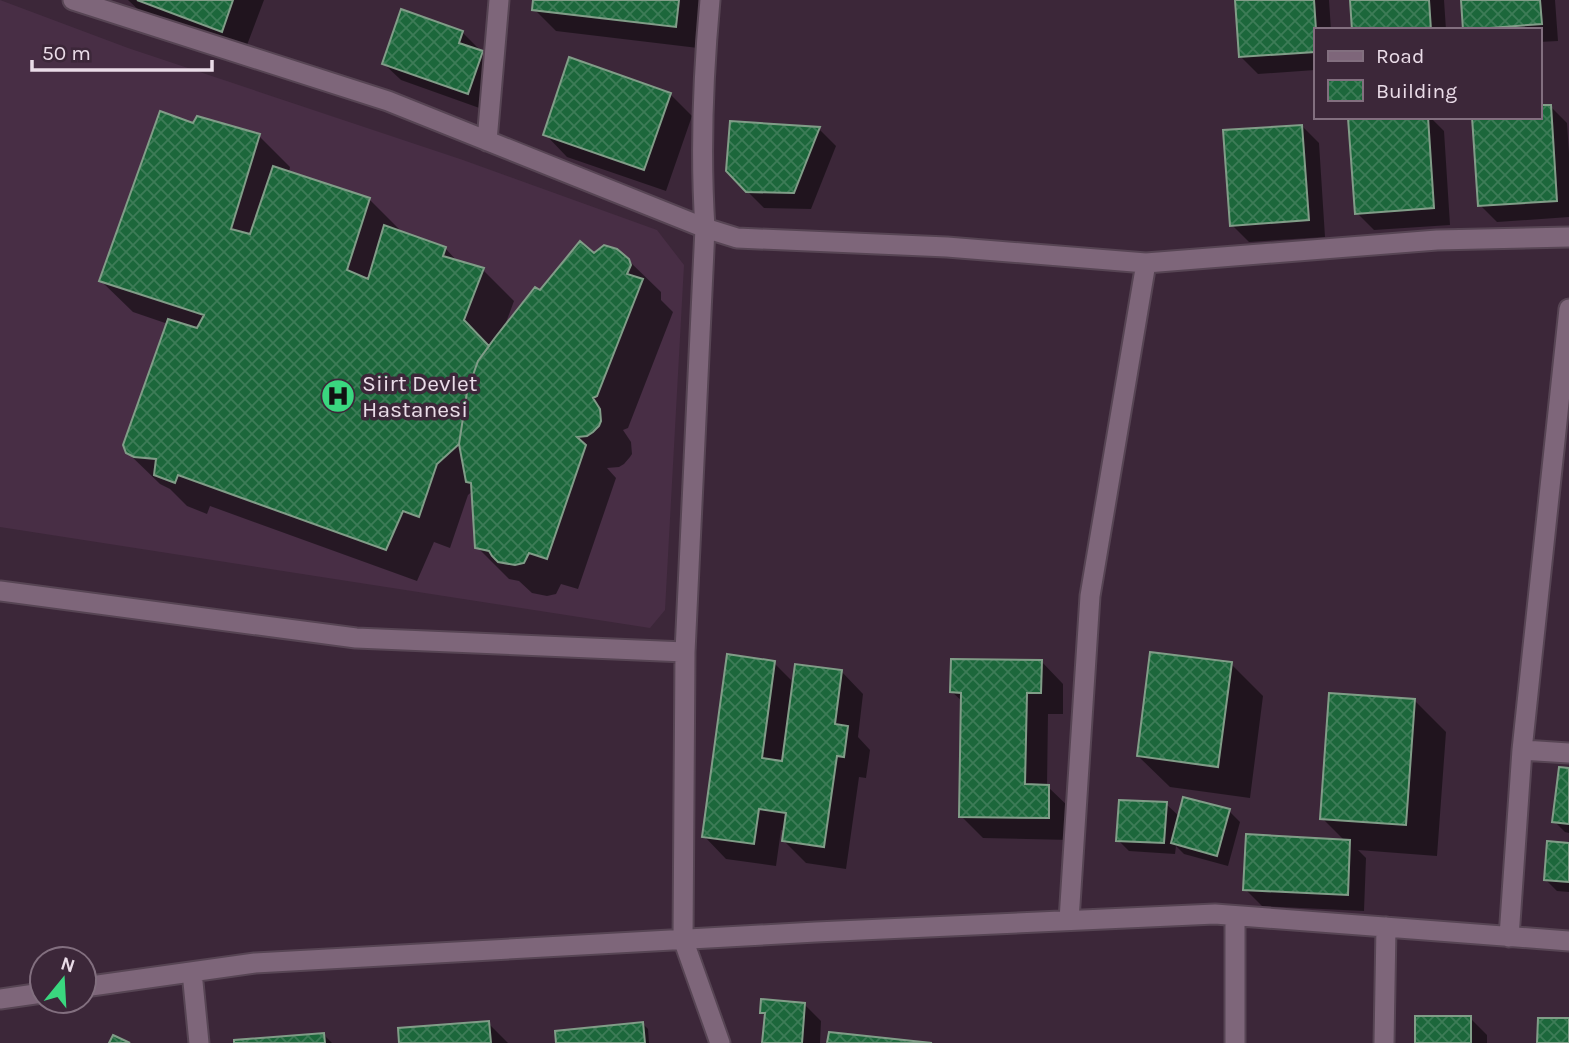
<svg xmlns="http://www.w3.org/2000/svg" width="1569" height="1043" font-family="Karla,sans-serif">
<defs>
<pattern id="building-cross-hatch" width="8" height="8" patternUnits="userSpaceOnUse" patternTransform="scale(1.75)"><rect width="8" height="8" fill="#1c673b"/><path d="M0 0l8 8M0 8l8-8" fill="none" stroke="#3d7c57"/></pattern>
</defs>
<rect width="100%" height="100%" fill="#3c2739"/>
<path fill="#482e45" d="M 0,0 L 128,48 L 463,160 L 657,230 L 684,265 L 665,610 L 650,628 L 0,527 Z"/>
<path fill="#0007" d="M 128,0 L 264,0 L 244,53 L 144,15 Z
M 535,0 L 703,0 L 698,48 L 556,31 L 534,9 Z
M 1237,0 L 1329,0 L 1331,30 L 1315,30 L 1315,70 L 1258,74 L 1241,57 Z
M 1352,0 L 1444,0 L 1446,30 L 1354,30 Z
M 1463,0 L 1555,0 L 1558,41 L 1539,42 L 1539,30 L 1466,30 Z
M 462,32 L 479,49 L 478,51 L 482,53 L 499,70 L 485,110 L 401,80 L 384,64 Z
M 670,94 L 692,116 L 666,191 L 567,157 L 545,134 Z
M 1550,106 L 1567,123 L 1569,153 L 1569,217 L 1497,222 L 1480,205 L 1539,117 Z
M 1380,117 L 1430,117 L 1444,131 L 1450,225 L 1374,230 L 1357,213 L 1350,119 Z
M 194,125 L 259,136 L 290,167 L 289,173 L 369,199 L 401,231 L 445,248 L 459,263 L 483,270 L 514,301 L 504,328 L 540,293 L 594,255 L 628,260 L 661,292 L 661,300 L 673,312 L 628,428 L 623,430 L 631,442 L 632,454 L 630,457 L 624,464 L 619,467 L 607,468 L 616,478 L 578,589 L 561,584 L 556,594 L 547,596 L 532,593 L 519,581 L 509,579 L 477,547 L 474,490 L 468,495 L 450,548 L 434,542 L 417,581 L 210,506 L 207,514 L 187,506 L 170,489 L 160,484 L 127,452 L 168,324 L 133,312 L 101,281 Z
M 1302,126 L 1319,143 L 1325,237 L 1249,242 L 1232,225 Z
M 819,129 L 836,146 L 811,209 L 764,208 L 727,171 Z
M 1041,661 L 1063,684 L 1063,714 L 1048,714 L 1047,786 L 1071,809 L 1071,840 L 983,838 L 961,816 L 963,702 L 952,692 Z
M 774,663 L 794,683 L 841,671 L 863,694 L 858,737 L 870,750 L 866,778 L 859,777 L 846,869 L 806,863 L 784,841 L 785,831 L 781,830 L 776,866 L 726,859 L 704,836 Z
M 1231,664 L 1263,696 L 1250,798 L 1170,787 L 1138,756 Z
M 1415,701 L 1446,732 L 1437,856 L 1358,850 L 1366,858 L 1364,911 L 1262,906 L 1245,889 L 1345,841 L 1322,818 Z
M 1569,770 L 1569,833 L 1565,832 L 1554,821 Z
M 1166,804 L 1180,817 L 1229,811 L 1240,822 L 1228,866 L 1184,854 L 1176,846 L 1175,854 L 1129,851 L 1118,840 Z
M 1569,844 L 1569,892 L 1557,891 L 1546,880 Z
M 804,1004 L 821,1021 L 820,1043 L 764,1043 L 766,1017 L 761,1012 Z
M 1470,1018 L 1487,1035 L 1487,1043 L 1417,1043 Z
M 488,1023 L 508,1043 L 401,1043 Z
M 643,1024 L 648,1029 L 649,1043 L 558,1043 Z
M 324,1035 L 332,1043 L 236,1043 Z"/>
<path fill="url(#building-cross-hatch)" stroke="#819d88" stroke-width="2" d="M 137,0 L 233,0 L 222,32 Z
M 533,0 L 679,0 L 676,27 L 532,10 Z
M 1235,0 L 1314,0 L 1316,30 L 1315,52 L 1239,57 Z
M 1350,0 L 1429,0 L 1431,30 L 1352,30 Z
M 1461,0 L 1540,0 L 1542,24 L 1463,30 Z
M 401,9 L 463,31 L 459,43 L 483,51 L 468,94 L 382,64 Z
M 569,57 L 671,93 L 644,170 L 543,135 Z
M 1539,105 L 1551,105 L 1557,201 L 1478,206 L 1472,117 L 1539,117 Z
M 160,111 L 193,123 L 197,116 L 260,134 L 231,229 L 250,234 L 273,166 L 370,198 L 347,270 L 368,279 L 384,225 L 446,247 L 443,256 L 484,268 L 464,320 L 489,346 L 478,361 L 467,392 L 459,444 L 437,464 L 419,517 L 403,511 L 386,550 L 178,475 L 175,483 L 154,475 L 156,459 L 134,457 L 126,453 L 123,445 L 168,319 L 197,328 L 204,315 L 99,281 Z
M 1428,117 L 1434,208 L 1355,214 L 1348,118 Z
M 730,121 L 820,127 L 794,193 L 746,192 L 726,171 Z
M 1302,125 L 1309,220 L 1230,226 L 1223,130 Z
M 580,241 L 594,253 L 604,245 L 617,249 L 629,259 L 631,265 L 627,274 L 643,279 L 597,396 L 593,398 L 600,409 L 601,421 L 599,426 L 593,432 L 587,436 L 577,437 L 586,445 L 547,559 L 529,553 L 524,563 L 515,565 L 498,562 L 492,556 L 489,551 L 475,548 L 471,483 L 466,482 L 459,444 L 467,392 L 478,361 L 494,339 L 535,287 L 540,290 Z
M 1150,652 L 1232,662 L 1218,767 L 1137,756 Z
M 727,654 L 775,661 L 762,758 L 782,761 L 795,664 L 842,670 L 835,724 L 848,726 L 844,757 L 837,756 L 824,847 L 782,841 L 786,813 L 759,809 L 754,844 L 702,837 Z
M 951,659 L 1042,660 L 1041,693 L 1027,693 L 1025,784 L 1049,785 L 1049,818 L 959,817 L 961,693 L 950,692 Z
M 1329,693 L 1415,699 L 1406,825 L 1320,819 Z
M 1559,767 L 1569,768 L 1569,824 L 1552,822 Z
M 1183,797 L 1230,809 L 1217,856 L 1171,843 Z
M 1119,800 L 1167,802 L 1164,843 L 1116,841 Z
M 1246,834 L 1350,840 L 1348,895 L 1243,890 Z
M 1547,841 L 1569,843 L 1569,882 L 1544,880 Z
M 761,999 L 805,1003 L 802,1043 L 762,1043 L 765,1013 L 760,1013 Z
M 1415,1016 L 1471,1016 L 1471,1043 L 1415,1043 Z
M 1538,1018 L 1569,1018 L 1569,1043 L 1537,1043 Z
M 489,1021 L 491,1043 L 399,1043 L 398,1028 Z
M 643,1022 L 645,1043 L 556,1043 L 555,1031 Z
M 829,1032 L 932,1043 L 827,1043 Z
M 324,1033 L 325,1043 L 234,1043 L 234,1040 Z
M 113,1035 L 130,1043 L 109,1043 Z"/>
<g fill="none" stroke-linecap="round" stroke-linejoin="round">
<g stroke="#574554" stroke-width="23">
<path id="minor" d="M 73,0 L 388,101 L 705,228 L 737,238 L 947,247 L 1146,263 L 1437,240 L 1569,237
M 710,0 C 703,76 700,152 705,228 L 685,652 L 683,939 L 720,1043
M 487,141 L 499,0
M 0,591 L 356,638 L 685,652
M 1522,750 L 1569,753
M 1235,916 L 1235,1043
M 1069,920 L 1090,596 L 1146,263
M 1509,937 L 1522,750 L 1569,309
M 192,972 L 199,1043
M 84,987 L 255,963 L 816,932 L 1215,914 L 1569,941
M 0,999 L 42,993
M 1384,1043 L 1386,927"/>
</g>
<use href="#minor" stroke="#7e667a" stroke-width="19"/>
</g>
<defs>
<g id="hospital-disc" transform="scale(1.75)"><circle r="9.5" fill="#3ad77f" stroke="#3c2739"/><path d="M-5-5h3v3.5h4V-5h3V5h-3V1.5h-4V5h-3Z" fill="#111"/></g>
</defs>
<g fill-rule="evenodd">
<use href="#hospital-disc" x="338" y="396"/>
</g>
<g text-anchor="middle" stroke-width="7" stroke-linejoin="round" paint-order="stroke">
<g font-size="23" fill="#eadce8" stroke="#3c2739" text-anchor="start">
<text x="362" y="391">Siirt Devlet<tspan x="362" dy="26">Hastanesi</tspan></text>
</g>
</g>
<rect x="1314" y="28" width="228" height="91" fill="#3c2739" stroke="#826f7f" stroke-width="2"/>
<rect x="1328" y="51" width="35" height="10" fill="#7e667a" stroke="#826f7f" stroke-width="2"/>
<text x="1376" y="63" font-size="21" fill="#eadce8">Road</text>
<rect x="1328" y="80" width="35" height="21" fill="url(#building-cross-hatch)" stroke="#826f7f" stroke-width="2"/>
<text x="1376" y="98" font-size="21" fill="#eadce8">Building</text>
<g transform="translate(63 980) rotate(18)"><circle r="33" fill="#3c2739" stroke="#826f7f" stroke-width="2"/>
<path d="M0-5L12 26L0 18L-12 26Z" fill="#3ad77f"/>
<text y="-10" font-size="19" font-weight="bold" text-anchor="middle" fill="#eadce8">N</text>
</g>
<path d="M32 60v10h180v-10" fill="none" stroke="#eadce8" stroke-width="3.5"/>
<text x="42" y="60" font-size="21" fill="#eadce8" stroke="#3c2739" stroke-width="5" paint-order="stroke">50 m</text>
</svg>
